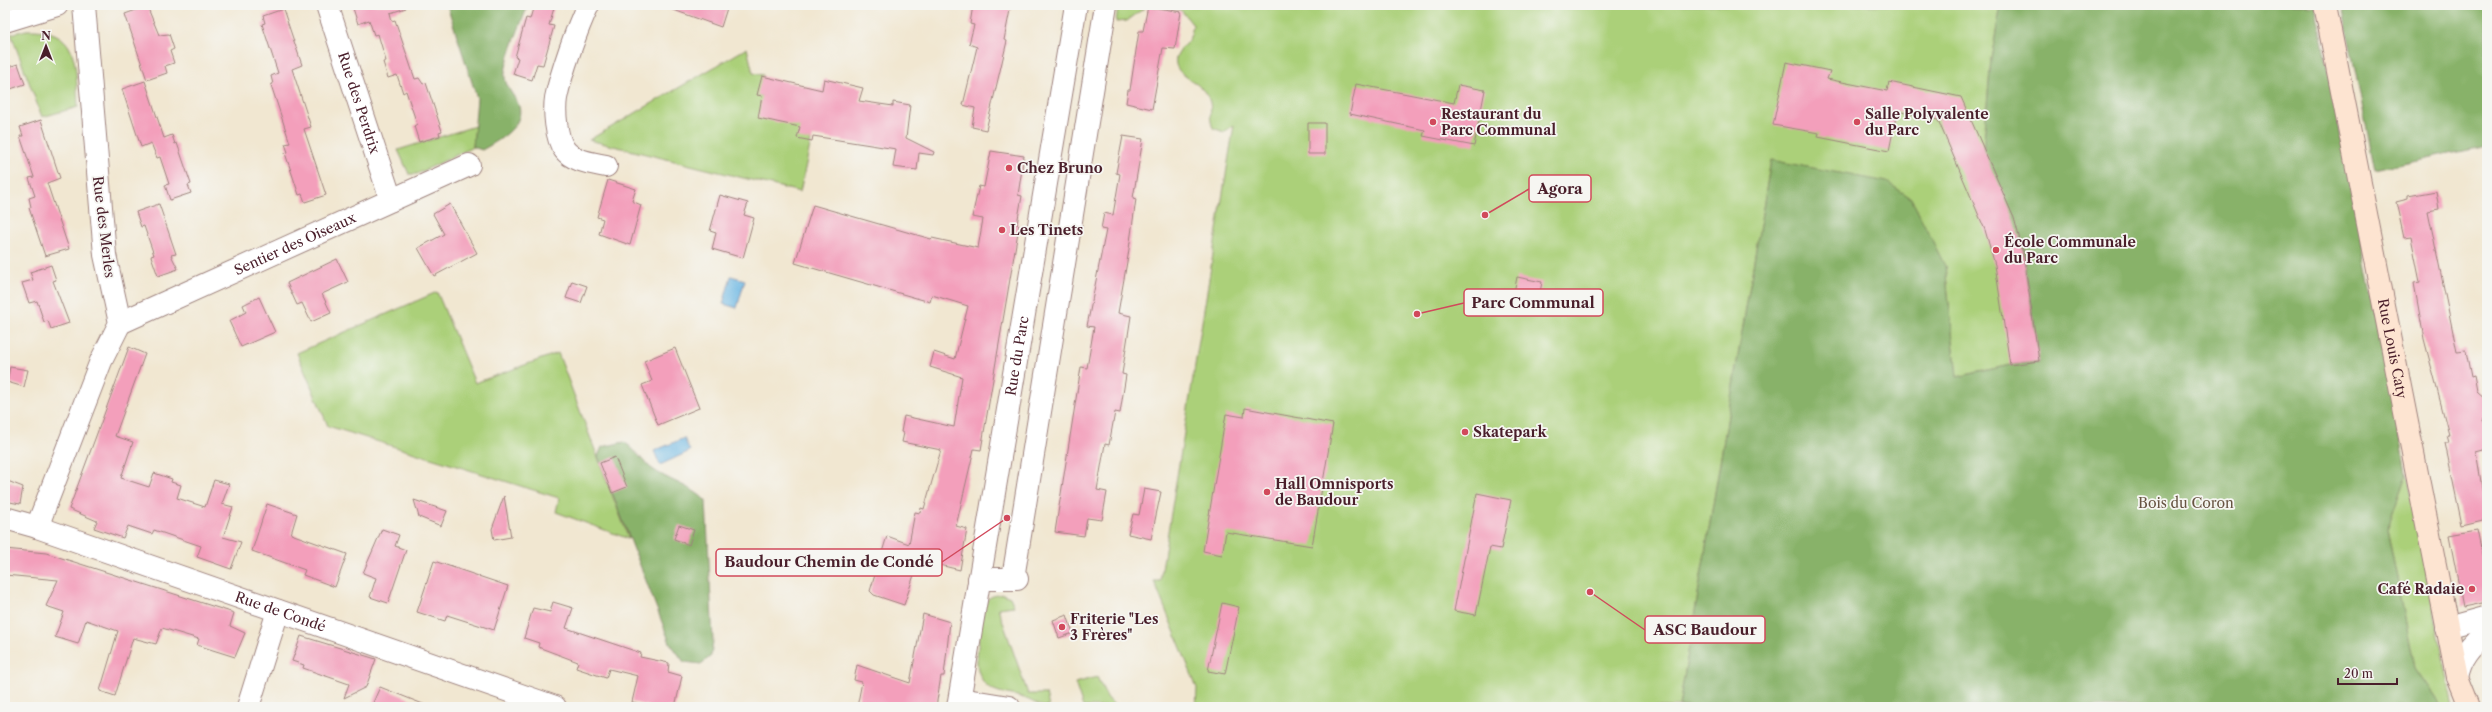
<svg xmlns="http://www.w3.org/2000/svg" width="2492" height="712" font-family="'Libre Caslon Text',serif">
<rect width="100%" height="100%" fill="#f6f6f2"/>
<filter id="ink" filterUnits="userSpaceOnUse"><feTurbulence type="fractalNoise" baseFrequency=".025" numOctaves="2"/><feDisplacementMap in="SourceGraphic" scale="8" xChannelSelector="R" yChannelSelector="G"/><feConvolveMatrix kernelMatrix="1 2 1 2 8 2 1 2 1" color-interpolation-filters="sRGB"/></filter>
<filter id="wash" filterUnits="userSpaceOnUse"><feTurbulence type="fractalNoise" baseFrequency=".012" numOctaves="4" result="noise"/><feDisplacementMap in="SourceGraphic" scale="16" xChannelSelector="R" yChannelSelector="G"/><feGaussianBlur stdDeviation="0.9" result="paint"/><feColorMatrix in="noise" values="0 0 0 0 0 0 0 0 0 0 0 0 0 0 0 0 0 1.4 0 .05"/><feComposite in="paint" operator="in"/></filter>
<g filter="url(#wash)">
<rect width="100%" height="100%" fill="#f1e7d1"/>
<path fill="#abd079" stroke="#7a7852" d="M 1118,5 L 2001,5 L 1991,59 L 1983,153 L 2023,247 L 2039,363 L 2010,365 L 1957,377 L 1945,266 L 1771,160 L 1679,707 L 1196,707 L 1197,688 L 1154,581 L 1160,581 L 1234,125 L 1224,132 L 1213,128 C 1206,112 1218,104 1200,87 C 1191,78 1173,73 1176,58 C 1178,50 1187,44 1190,37 C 1192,34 1192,29 1193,25 L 1181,10 L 1147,6 L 1127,21 L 1116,22 Z
M 26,30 C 81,28 75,65 78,107 L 42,117 L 11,34 Z
M 747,48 L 753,73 L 763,75 L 759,95 L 818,108 L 800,192 L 589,140 Z
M 475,126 L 473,147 L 417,174 L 409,174 L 398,150 Z
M 437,292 L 475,383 L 558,353 L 629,539 L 556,512 L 559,498 L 328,426 L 297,353 Z
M 2407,472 L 2453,707 L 2442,707 L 2415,668 L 2387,529 Z
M 1003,594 L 1010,597 L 1014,606 L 998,608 L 1028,694 L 1046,694 L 1049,707 C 1038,707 1032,700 1021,697 C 1010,694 995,693 986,685 C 981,680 977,670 977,662 C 977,652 982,606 988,599 C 992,595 998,595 1003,594 Z
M 1097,677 L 1107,697 L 1116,707 L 1083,707 L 1075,683 Z"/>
<path fill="#88b269" stroke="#69684a" d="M 447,5 L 528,5 C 520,27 509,50 505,72 C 503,86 515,95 519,106 C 525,127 496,142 482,150 L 473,147 L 477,98 Z
M 2001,5 L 2315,5 L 2407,472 L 2387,529 L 2415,668 L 2442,707 L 1679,707 L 1771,160 L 1887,182 L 1911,198 L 1945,266 L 1957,377 L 2010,365 L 2039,362 L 2023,247 L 1983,153 L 1991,59 Z
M 2342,5 L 2487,5 L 2487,146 L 2375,170 Z
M 624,442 C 635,449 641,460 651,468 C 668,481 691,485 706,501 L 713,641 L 711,656 L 701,664 L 684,662 L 670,643 L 598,456 L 602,447 Z"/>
<path fill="#69b6e3" stroke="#5a6a87" d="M 731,276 L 745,280 L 737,308 L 723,304 Z
M 684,438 L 690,451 L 660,465 L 654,451 Z"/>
<g id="blocks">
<path fill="#f39fbb" d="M 352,5 L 406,5 L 406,8 L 390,13 L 392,21 L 395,20 L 415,79 L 419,78 L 423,84 L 426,83 L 442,131 L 439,132 L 440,136 L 419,142 L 414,126 L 417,124 L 406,91 L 403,93 L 397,75 L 388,78 L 383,62 L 386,61 L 378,34 L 374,35 L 369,20 L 358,24 Z
M 534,5 L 554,8 L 549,25 L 554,26 L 543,65 L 537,64 L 532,80 L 513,74 L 518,58 L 515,57 L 526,18 L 530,19 Z
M 672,5 L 728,5 L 721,27 L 671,9 Z
M 973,5 L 1011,5 L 1004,40 L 1007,41 L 986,130 L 972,127 L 975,108 L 963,105 L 977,47 L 969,44 L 974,25 L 970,24 Z
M 147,6 L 159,35 L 169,34 L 174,49 L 170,51 L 174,63 L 165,66 L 167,73 L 147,80 L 125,14 Z
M 1148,6 L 1181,12 L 1175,49 L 1163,48 L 1152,109 L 1126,103 L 1128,90 L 1130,90 L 1139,31 L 1143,31 Z
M 283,9 L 302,65 L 292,69 L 311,127 L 304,129 L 326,195 L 305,202 L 302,194 L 299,195 L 285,153 L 288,152 L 285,144 L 290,143 L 271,85 L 273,84 L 271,76 L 278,73 L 262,24 L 265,23 L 263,16 Z
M 1786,62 L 1830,71 L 1827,79 L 1887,91 L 1889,82 L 1961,97 L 2014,218 L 2023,251 L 2039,361 L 2010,365 L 1995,265 L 1985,230 L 1938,120 L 1897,111 L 1889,151 L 1818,137 L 1819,133 L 1773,125 Z
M 18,64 L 25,84 L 5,91 L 5,68 Z
M 762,76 L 822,90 L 824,79 L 863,88 L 859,101 L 893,106 L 893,102 L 910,105 L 906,138 L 934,152 L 933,155 L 919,153 L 917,170 L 893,167 L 896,149 L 813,136 L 812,141 L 797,138 L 800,127 L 758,118 L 762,96 L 757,95 Z
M 145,81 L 164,138 L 172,135 L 175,144 L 177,143 L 191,184 L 188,185 L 191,193 L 170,200 L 165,185 L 169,184 L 160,157 L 157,158 L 151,143 L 141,147 L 122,89 Z
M 1356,84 L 1454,103 L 1458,85 L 1485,90 L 1474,146 L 1423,136 L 1425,130 L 1350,114 Z
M 41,120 L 60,178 L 47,183 L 69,249 L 45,256 L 29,208 L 31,207 L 29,198 L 35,196 L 29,178 L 34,177 L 20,136 L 23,136 L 20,127 Z
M 1308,123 L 1325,123 L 1325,154 L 1308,154 Z
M 1123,136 L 1143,139 L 1133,198 L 1136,199 L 1128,256 L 1118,313 L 1131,316 L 1122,374 L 1126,375 L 1120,413 L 1115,412 L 1109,445 L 1105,444 L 1097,490 L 1107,492 L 1102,520 L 1087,518 L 1084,536 L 1055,532 L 1081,367 L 1087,368 L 1094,327 L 1087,326 L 1106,230 L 1101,229 L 1104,213 L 1113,215 L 1120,174 L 1116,173 Z
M 991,151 L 1024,156 L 1018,195 L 1022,196 L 1017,224 L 1019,226 L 981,450 L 974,449 L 956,526 L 967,529 L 960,570 L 919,560 L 904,605 L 874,595 L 870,591 L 887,536 L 909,544 L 915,512 L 920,513 L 921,508 L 924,509 L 941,450 L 902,442 L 904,433 L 901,432 L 904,416 L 954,427 L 962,377 L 930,367 L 934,352 L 955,359 L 968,306 L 932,295 L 930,302 L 795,263 L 813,205 L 931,239 L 932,238 L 978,248 L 983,219 L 972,217 L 979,186 L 984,187 Z
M 608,180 L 636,189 L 632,201 L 641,205 L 630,245 L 599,234 L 603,219 L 597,217 Z
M 2436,191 L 2439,209 L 2428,211 L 2457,352 L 2466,351 L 2471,377 L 2474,376 L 2477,392 L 2487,401 L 2487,417 L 2483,419 L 2487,448 L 2476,451 L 2487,519 L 2462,525 L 2445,443 L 2449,443 L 2447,435 L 2449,435 L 2424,339 L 2414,283 L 2420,282 L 2411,237 L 2404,238 L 2396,202 L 2408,199 L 2408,196 Z
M 720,195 L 748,203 L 744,215 L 754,218 L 743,258 L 712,249 L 716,233 L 710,231 Z
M 159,204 L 176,254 L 171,255 L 178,269 L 158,276 L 151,256 L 154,255 L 144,226 L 141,227 L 136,212 Z
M 450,204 L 477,253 L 434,276 L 418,248 L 444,234 L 433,214 Z
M 337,259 L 348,282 L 322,294 L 331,313 L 311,322 L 302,303 L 297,305 L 287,283 Z
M 51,265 L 56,280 L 53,281 L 69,323 L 51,329 L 48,321 L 44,322 L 37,301 L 29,303 L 22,283 L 33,280 L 30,272 Z
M 1517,277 L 1542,282 L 1537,308 L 1512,303 Z
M 572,281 L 587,286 L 581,303 L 566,298 Z
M 259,297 L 275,332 L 241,347 L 229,321 L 246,312 L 243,305 Z
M 129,347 L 145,354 L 115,436 L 133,442 L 121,478 L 149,487 L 154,473 L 172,479 L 171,482 L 181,485 L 177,498 L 205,507 L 214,480 L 229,484 L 222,504 L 233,507 L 223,537 L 241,542 L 231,569 L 197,557 L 201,546 L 154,530 L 152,534 L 128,526 L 123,538 L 94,528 L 97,521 L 69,509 Z
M 675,348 L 699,408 L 658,425 L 642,385 L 652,381 L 644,361 Z
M 10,367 L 28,370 L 24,387 L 7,382 Z
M 1245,408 L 1333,424 L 1312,546 L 1226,532 L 1222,555 L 1203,551 L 1226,414 L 1244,417 Z
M 615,457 L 627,487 L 612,493 L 600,463 Z
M 5,480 L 23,487 L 20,504 L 5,501 Z
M 1144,489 L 1161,492 L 1151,539 L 1128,534 L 1133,514 L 1139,515 Z
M 1477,493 L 1511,500 L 1501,549 L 1490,547 L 1476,615 L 1454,611 Z
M 504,496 L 511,537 L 494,540 L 492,529 Z
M 414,500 L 447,511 L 441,526 L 419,517 Z
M 267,504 L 297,514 L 291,534 L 347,554 L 335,587 L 303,575 L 305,570 L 252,551 Z
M 679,525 L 694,530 L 689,545 L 674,539 Z
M 382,529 L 399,535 L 395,546 L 406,550 L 388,603 L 370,597 L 376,578 L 363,573 Z
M 2477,530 L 2483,559 L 2487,559 L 2487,602 L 2463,607 L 2449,535 Z
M 5,549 L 46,553 L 234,613 L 230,626 L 245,633 L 235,657 L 197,645 L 199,639 L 162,628 L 156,644 L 133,638 L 115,696 L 100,691 L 118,631 L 86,620 L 78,644 L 55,637 L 64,612 L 46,606 L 58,580 L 5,575 Z
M 434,561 L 508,586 L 494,630 L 447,615 L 445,621 L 417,612 Z
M 553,602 L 573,608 L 566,628 L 641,653 L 640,657 L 669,663 L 668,672 L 682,676 L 675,707 L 652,707 L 632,702 L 638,676 L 609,669 L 606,678 L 576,668 L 578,662 L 538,647 L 539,643 L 524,638 L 533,608 L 550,612 Z
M 1222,603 L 1239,607 L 1225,674 L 1208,671 Z
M 923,614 L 950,622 L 944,676 L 941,676 L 936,707 L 857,707 L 862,682 L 854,680 L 857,665 L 910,683 Z
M 1067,615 L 1073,633 L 1059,638 L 1053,620 Z
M 301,636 L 376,659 L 366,687 L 344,698 L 349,684 L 303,668 L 304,665 L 292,661 Z
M 380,687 L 428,706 L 428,707 L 371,707 Z"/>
</g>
</g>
<g filter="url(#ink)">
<use href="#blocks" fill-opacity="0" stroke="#9e837e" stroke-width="1"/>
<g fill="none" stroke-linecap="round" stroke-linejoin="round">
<g stroke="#9e837e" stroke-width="24">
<g id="minor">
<path id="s1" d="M 327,5 L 391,200"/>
<path d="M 588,5 C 577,28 561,73 556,98 C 554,111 556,138 564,149 C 572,161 592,163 606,166"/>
<path d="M 5,21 L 57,5"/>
<path id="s2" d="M 120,323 L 469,165"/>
<path id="s3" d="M 5,518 L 37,527 L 555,707"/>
<path d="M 37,527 L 101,361 L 120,323 L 105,255 L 84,5"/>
<path d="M 979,579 L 1017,579 L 1014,572 L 1106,5"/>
<path d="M 2447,628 L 2487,617"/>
<path d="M 2457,677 C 2460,657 2472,644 2487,632"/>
<path d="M 248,707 L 278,611"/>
</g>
</g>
<g stroke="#9e837e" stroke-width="24">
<g id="tertiary">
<path d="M 960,699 L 1009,707"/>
<path id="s4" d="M 958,707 L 1076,5"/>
</g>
</g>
<g stroke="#9e837e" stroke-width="24">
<g id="secondary">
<path id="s5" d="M 2325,5 L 2457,677 L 2469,707"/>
</g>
</g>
<use href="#minor" stroke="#fff" stroke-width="22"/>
<use href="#tertiary" stroke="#fff" stroke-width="22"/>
<use href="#secondary" stroke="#fde4d1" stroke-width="22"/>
</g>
</g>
<g fill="#d1495b" stroke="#f6f6f2" stroke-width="1.5">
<circle cx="1433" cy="122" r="4"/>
<circle cx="1857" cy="122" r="4"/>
<circle cx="1009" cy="168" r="4"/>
<circle cx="1002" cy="230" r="4"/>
<circle cx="1996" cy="250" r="4"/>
<circle cx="1465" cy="432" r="4"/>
<circle cx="1267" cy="492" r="4"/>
<circle cx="2472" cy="589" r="4"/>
<circle cx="1062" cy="627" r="4"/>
</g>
<g text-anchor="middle" stroke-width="3.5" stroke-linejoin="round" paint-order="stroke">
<g font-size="14" fill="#4a1f2b" stroke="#f6f6f2">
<text dy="5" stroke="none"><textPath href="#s1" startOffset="103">Rue des Perdrix</textPath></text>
<text transform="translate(104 227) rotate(83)" y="5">Rue des Merles</text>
<text dy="5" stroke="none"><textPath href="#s2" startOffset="192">Sentier des Oiseaux</textPath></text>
<text dy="5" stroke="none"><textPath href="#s5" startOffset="350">Rue Louis Caty</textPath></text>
<text dy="5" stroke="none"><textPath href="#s4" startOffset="356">Rue du Parc</textPath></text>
<text dy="5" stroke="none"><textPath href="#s3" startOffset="291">Rue de Condé</textPath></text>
</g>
<g font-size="14" font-weight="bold" fill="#4a1f2b" stroke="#f6f6f2" text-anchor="start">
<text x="1441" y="119">Restaurant du<tspan x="1441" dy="16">Parc Communal</tspan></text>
<text x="1865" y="119">Salle Polyvalente<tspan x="1865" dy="16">du Parc</tspan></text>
<text x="1017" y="173">Chez Bruno</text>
<text x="1010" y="235">Les Tinets</text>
<text x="2004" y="247">École Communale<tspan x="2004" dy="16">du Parc</tspan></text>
<text x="1473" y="437">Skatepark</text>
<text x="1275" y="489">Hall Omnisports<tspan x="1275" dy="16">de Baudour</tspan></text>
<text x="2464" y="594" text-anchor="end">Café Radaie</text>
<text x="1070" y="624">Friterie "Les<tspan x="1070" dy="16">3 Frères"</tspan></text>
</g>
<g font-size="14" fill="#675442" stroke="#f6f6f2">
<text x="2186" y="508">Bois du Coron</text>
</g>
</g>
<path fill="none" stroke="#d1495b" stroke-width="1.5" d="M1485 215L1529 189M1417 314L1464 303M1007 518L942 562M1590 592L1645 630"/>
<g fill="#d1495b" stroke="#f6f6f2" stroke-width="1.5">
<circle cx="1485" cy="215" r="4"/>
<circle cx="1417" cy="314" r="4"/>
<circle cx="1007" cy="518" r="4"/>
<circle cx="1590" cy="592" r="4"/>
</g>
<g fill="#f6f6f2" stroke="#d1495b" stroke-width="1.5">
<rect x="1529" y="175" width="62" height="27" rx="4"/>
<rect x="1464" y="289" width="139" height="27" rx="4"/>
<rect x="716" y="549" width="226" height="27" rx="4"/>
<rect x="1645" y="616" width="120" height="27" rx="4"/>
</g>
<g font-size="15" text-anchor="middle" font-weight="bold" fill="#4a1f2b">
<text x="1560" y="194">Agora</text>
<text x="1533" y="308">Parc Communal</text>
<text x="829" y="567">Baudour Chemin de Condé</text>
<text x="1705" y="635">ASC Baudour</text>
</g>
<rect width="2492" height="712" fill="none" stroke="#f6f6f2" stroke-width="20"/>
<g transform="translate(46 46)" stroke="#f6f6f2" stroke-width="3" paint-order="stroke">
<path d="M0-3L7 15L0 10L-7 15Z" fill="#4a1f2b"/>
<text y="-6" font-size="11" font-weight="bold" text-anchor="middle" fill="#4a1f2b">N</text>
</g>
<path d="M2338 678v6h59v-6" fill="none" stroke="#4a1f2b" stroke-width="2"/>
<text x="2344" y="678" font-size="12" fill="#4a1f2b" stroke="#f6f6f2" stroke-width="3" paint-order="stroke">20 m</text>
</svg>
